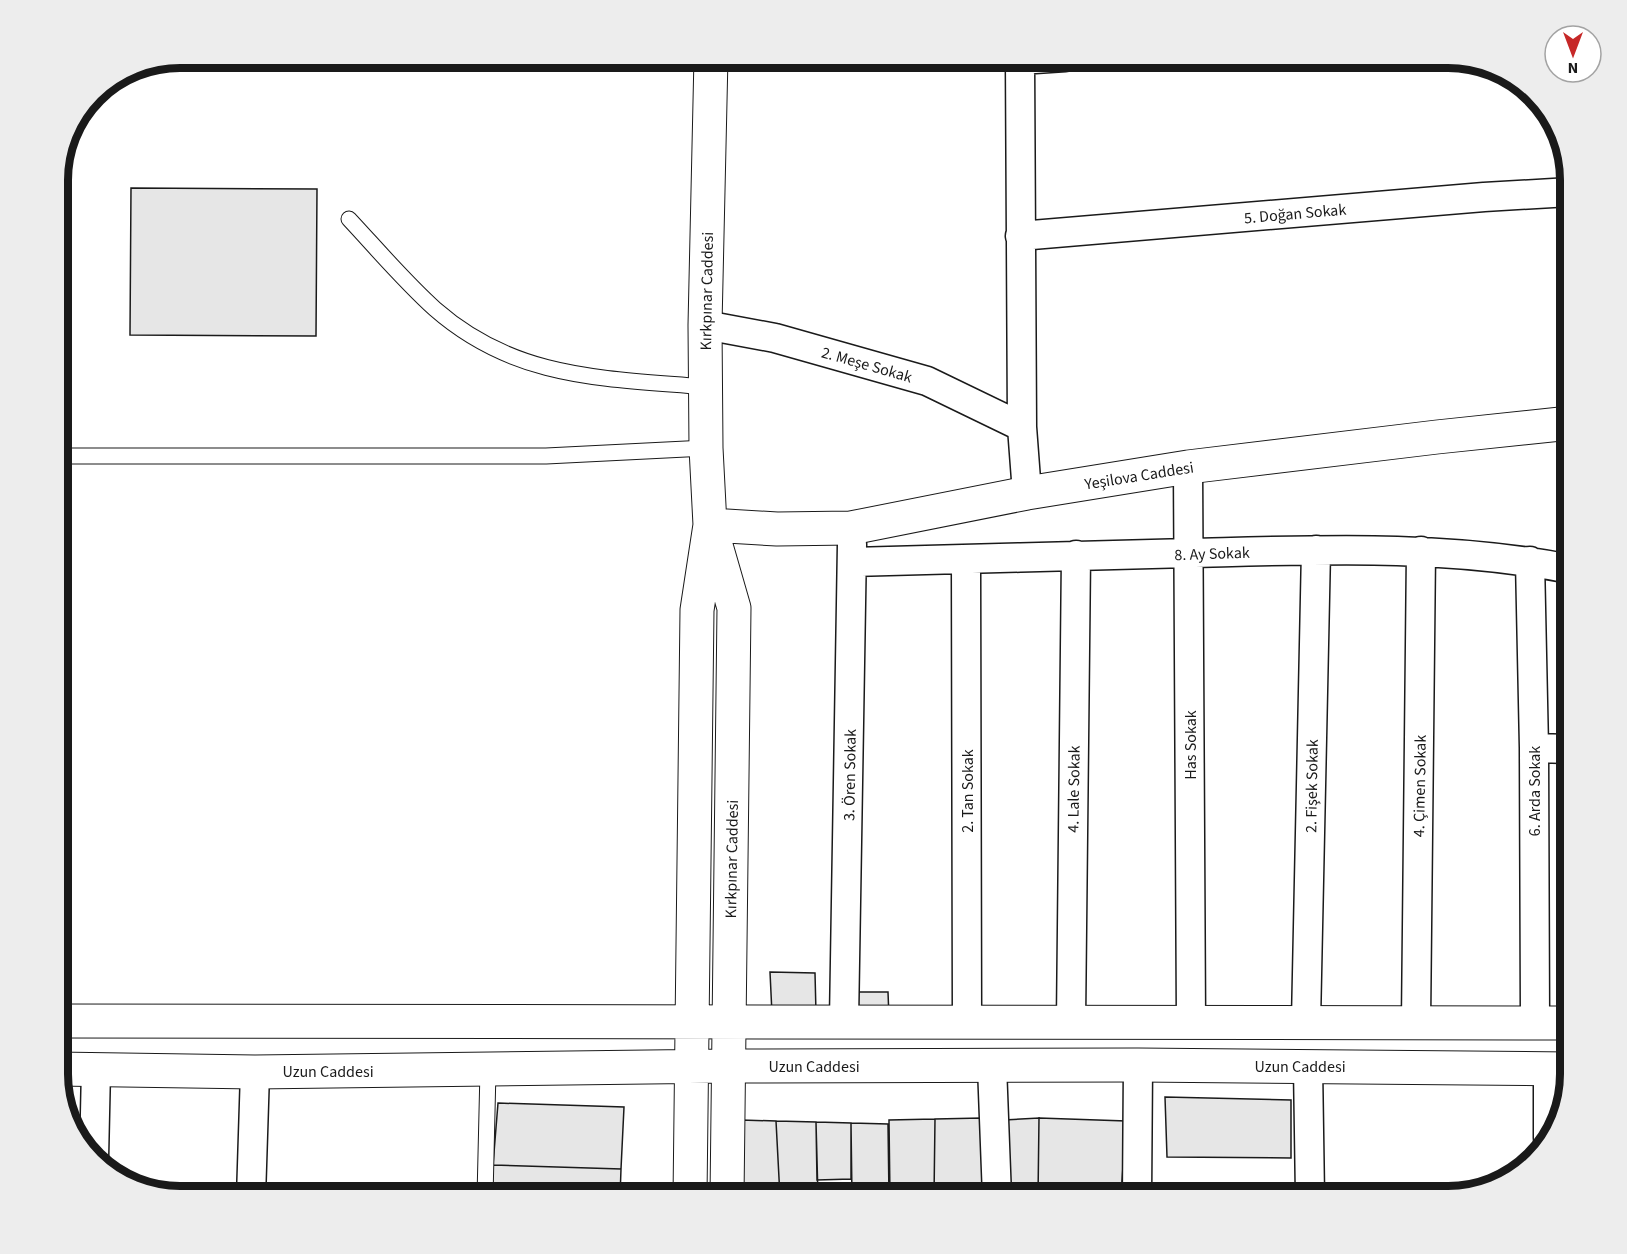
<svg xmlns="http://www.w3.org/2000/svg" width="1627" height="1254" font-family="'Source Sans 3',sans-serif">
<rect width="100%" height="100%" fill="#fff"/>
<path fill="#e6e6e6" stroke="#1a1a1a" stroke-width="1.5" d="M 131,188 L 317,189 L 316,336 L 130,335 Z
M 770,972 L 815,973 L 816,1013 L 772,1014 Z
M 845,992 L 888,992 L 889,1018 L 844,1021 Z
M 1165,1097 L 1291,1100 L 1291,1158 L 1167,1157 Z
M 498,1103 L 624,1107 L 621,1169 L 493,1165 Z
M 982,1118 L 985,1197 L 934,1197 L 935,1119 Z
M 1039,1118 L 1038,1197 L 1000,1197 L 1004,1120 Z
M 1039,1118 L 1126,1121 L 1121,1196 L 1038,1197 Z
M 935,1119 L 934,1197 L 890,1197 L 889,1120 Z
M 741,1120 L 776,1121 L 780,1197 L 740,1197 Z
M 776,1121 L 816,1122 L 818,1197 L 780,1197 Z
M 816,1122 L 851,1123 L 851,1179 L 817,1180 Z
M 851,1123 L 888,1124 L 889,1197 L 852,1197 Z
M 493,1165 L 621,1169 L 620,1197 L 490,1197 Z"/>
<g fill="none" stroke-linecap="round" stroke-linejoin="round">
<g stroke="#1a1a1a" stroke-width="17">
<path id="lane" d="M 349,219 C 377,249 404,281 435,309 C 516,380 604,378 706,387
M 57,456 L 546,456 L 706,448
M 485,1197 L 488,1070"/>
</g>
<g stroke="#1a1a1a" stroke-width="31">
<path id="street" d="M 1020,236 L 1484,197 L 1570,192
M 705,325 L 775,338 L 927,381 L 1022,427
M 1188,467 L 1191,1022
M 1027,493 L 1022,427 L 1020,60 L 1065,57
M 966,559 L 967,1022
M 1530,561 L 1534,748 L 1535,1021
M 852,562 C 964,559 1077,556 1189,553 C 1317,550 1444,544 1570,569
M 1534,748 L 1570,749
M 844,1021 L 852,544
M 1071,1022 L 1076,555
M 1306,1022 L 1316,550
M 1416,1022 L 1421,551
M 992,1066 L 997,1197
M 1308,1066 L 1310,1197
M 1548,1068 L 1548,1138
M 94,1158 L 96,1069
M 251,1197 L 255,1072
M 1137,1197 L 1138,1065"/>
</g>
<g stroke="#1a1a1a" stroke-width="35">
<path id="secondary" d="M 710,525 L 777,529 L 851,528 L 1027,493 L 1188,467 L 1437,437 L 1570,423
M 713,535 L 734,608 L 727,1197
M 57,1021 L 1570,1023
M 57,1069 L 255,1072 L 728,1066 L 1138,1065 L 1570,1069
M 690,1197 L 697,610 L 710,525 L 706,448 L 705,325 L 711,57"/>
</g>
<use href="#lane" stroke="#fff" stroke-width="15"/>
<use href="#street" stroke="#fff" stroke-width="28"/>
<use href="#secondary" stroke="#fff" stroke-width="33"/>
</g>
<g text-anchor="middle" stroke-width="4.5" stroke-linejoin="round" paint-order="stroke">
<g font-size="16" fill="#1a1a1a" stroke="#fff">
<text transform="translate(1295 213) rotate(-5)" y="6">5. Doğan Sokak</text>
<text transform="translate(706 291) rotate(-89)" y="6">Kırkpınar Caddesi</text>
<text transform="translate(867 364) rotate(16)" y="6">2. Meşe Sokak</text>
<text transform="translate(1139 475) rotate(-9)" y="6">Yeşilova Caddesi</text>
<text transform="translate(1212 553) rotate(-2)" y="6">8. Ay Sokak</text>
<text transform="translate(1190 745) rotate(-90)" y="6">Has Sokak</text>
<text transform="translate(849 775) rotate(-89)" y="6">3. Ören Sokak</text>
<text transform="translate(1311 786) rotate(-89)" y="6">2. Fişek Sokak</text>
<text transform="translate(1419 786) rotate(-89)" y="6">4. Çimen Sokak</text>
<text transform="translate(1073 789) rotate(-89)" y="6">4. Lale Sokak</text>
<text transform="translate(967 791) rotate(-90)" y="6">2. Tan Sokak</text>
<text transform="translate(1534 791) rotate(-90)" y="6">6. Arda Sokak</text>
<text transform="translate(731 859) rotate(-89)" y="6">Kırkpınar Caddesi</text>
<text x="814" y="1072">Uzun Caddesi</text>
<text x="1300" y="1072">Uzun Caddesi</text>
<text x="328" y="1077">Uzun Caddesi</text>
</g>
</g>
<path d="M0 0H1627V1254H0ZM180 68H1448A112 112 0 0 1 1560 180V1074A112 112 0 0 1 1448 1186H180A112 112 0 0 1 68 1074V180A112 112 0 0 1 180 68Z" fill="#ededed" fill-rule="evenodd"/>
<path fill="none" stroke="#1a1a1a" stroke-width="8" d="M180 68H1448A112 112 0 0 1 1560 180V1074A112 112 0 0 1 1448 1186H180A112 112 0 0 1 68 1074V180A112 112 0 0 1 180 68Z"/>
<g transform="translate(1573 54) rotate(180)"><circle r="28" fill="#ffffff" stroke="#a3a3a3" stroke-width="1.5"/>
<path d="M0-4.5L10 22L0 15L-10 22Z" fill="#c62828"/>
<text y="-9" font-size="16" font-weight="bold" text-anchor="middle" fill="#1a1a1a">N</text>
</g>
</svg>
